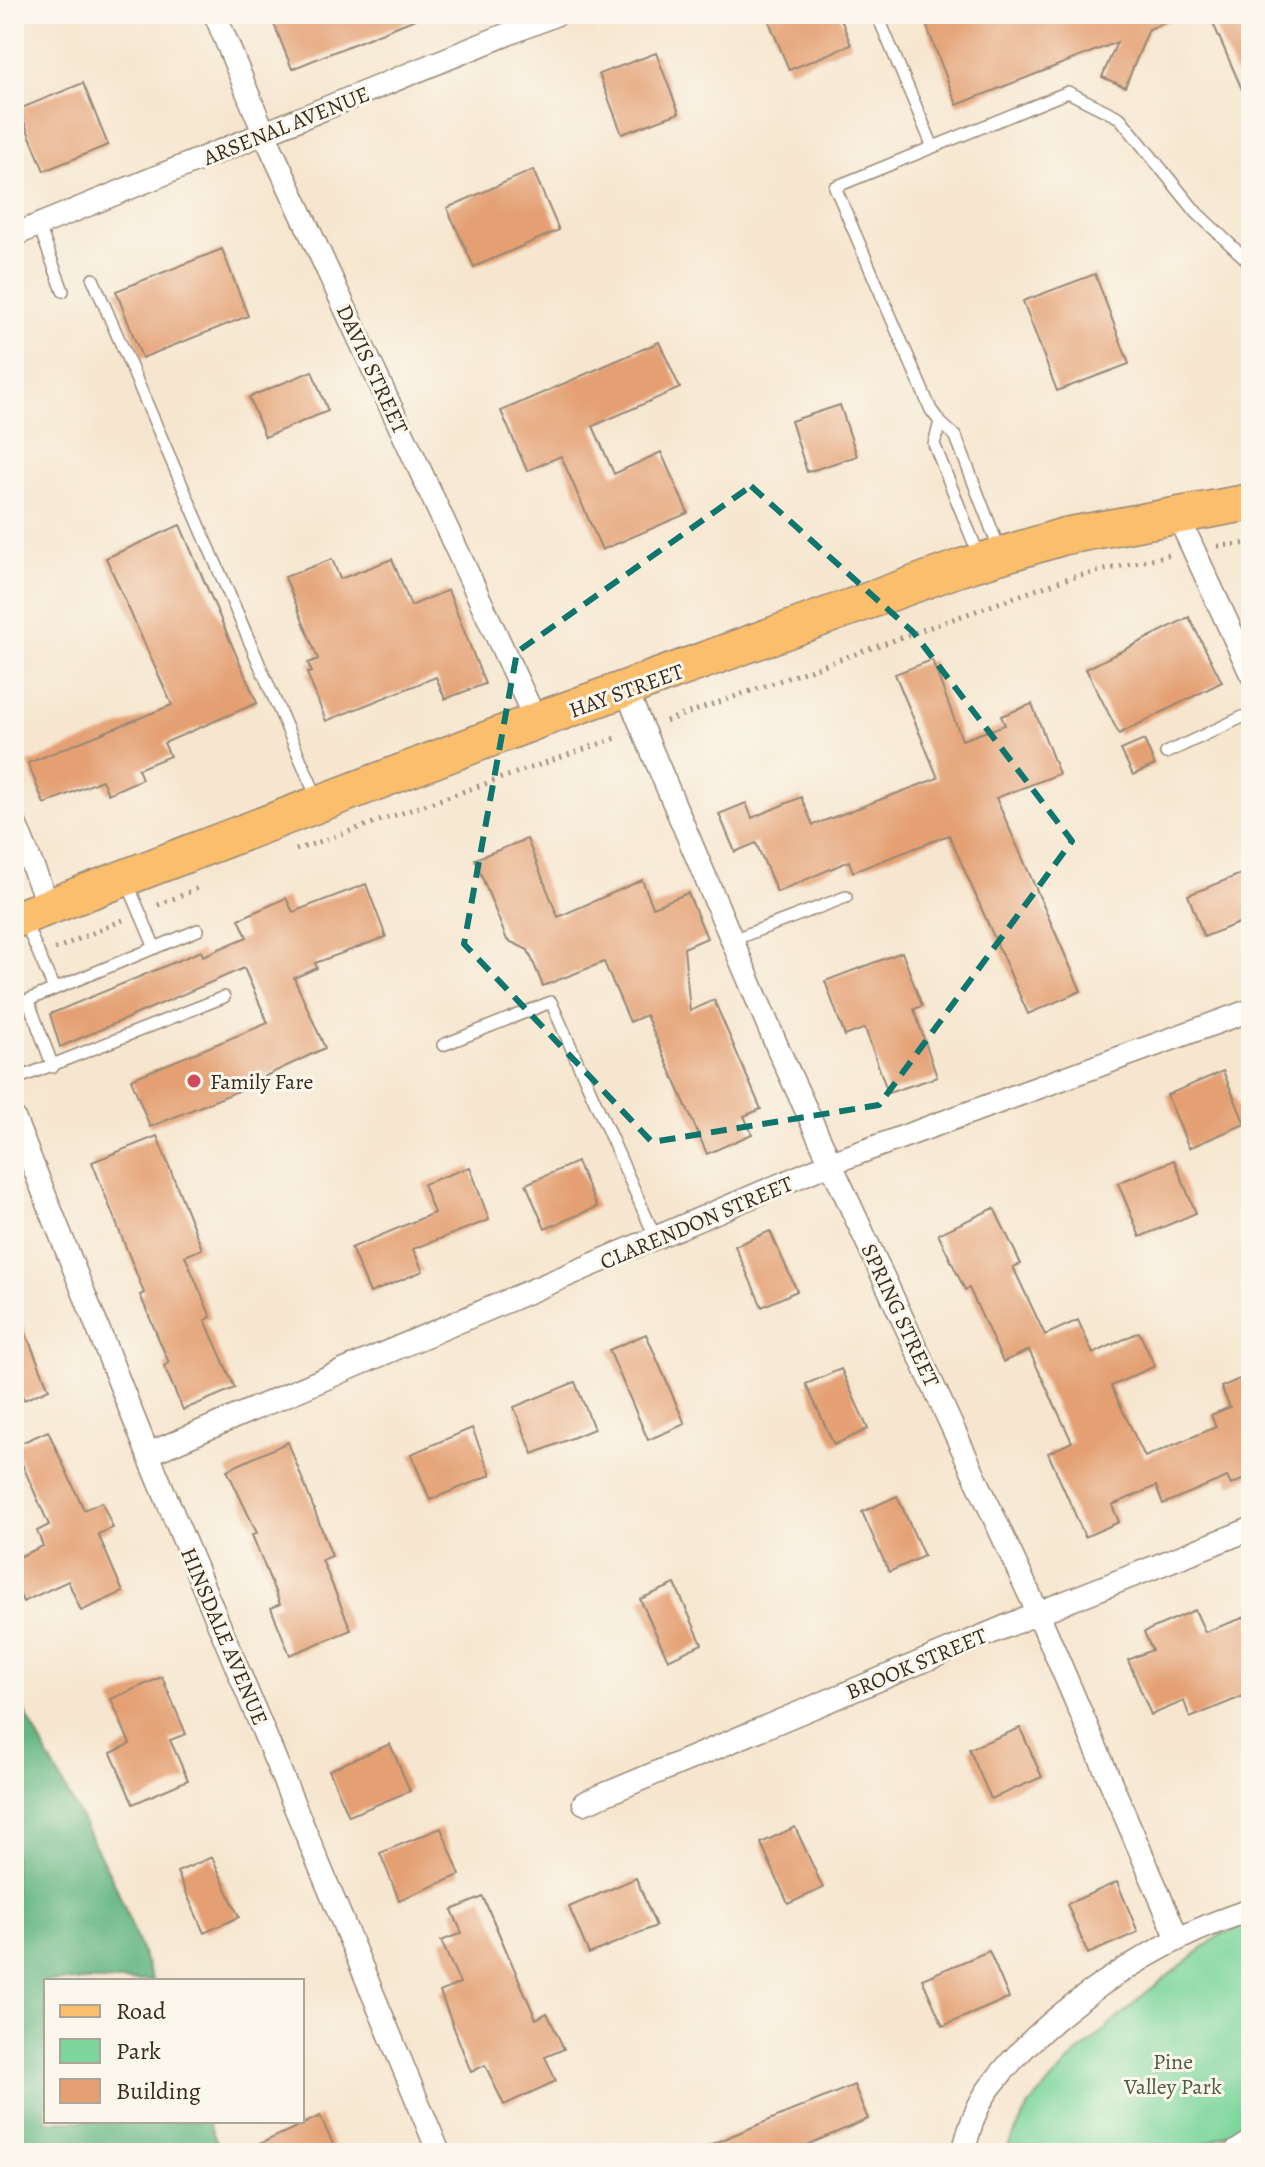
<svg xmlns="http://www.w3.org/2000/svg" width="1265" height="2167" font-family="Alegreya,serif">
<rect width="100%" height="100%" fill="#fbf7ec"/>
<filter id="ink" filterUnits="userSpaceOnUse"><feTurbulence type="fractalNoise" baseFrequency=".0125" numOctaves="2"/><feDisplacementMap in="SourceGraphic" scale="16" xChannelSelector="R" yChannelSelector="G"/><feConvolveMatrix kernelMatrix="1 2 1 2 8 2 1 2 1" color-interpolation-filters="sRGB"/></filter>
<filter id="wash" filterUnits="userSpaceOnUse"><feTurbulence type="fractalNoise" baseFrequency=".006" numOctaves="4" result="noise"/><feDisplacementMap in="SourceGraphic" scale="32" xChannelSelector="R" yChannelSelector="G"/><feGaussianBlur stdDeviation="1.8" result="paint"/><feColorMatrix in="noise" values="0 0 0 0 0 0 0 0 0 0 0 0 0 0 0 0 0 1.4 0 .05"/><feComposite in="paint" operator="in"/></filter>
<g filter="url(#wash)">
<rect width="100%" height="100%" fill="#f6e6cf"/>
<path fill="#7cd59b" stroke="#5c805c" stroke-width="2" d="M 1251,1923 L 1251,2123 L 1186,2153 L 1005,2153 L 1028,2107 L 1069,2062 L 1141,1997 L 1221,1934 Z"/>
<path fill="#65b683" stroke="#507050" stroke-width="2" d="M 14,1691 L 116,1886 L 153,1981 L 46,1981 L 46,2121 L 208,2121 L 221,2153 L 14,2153 Z"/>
<g id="blocks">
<path fill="#e4a073" d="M 285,14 L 425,14 L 425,15 L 292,69 L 272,19 Z
M 766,14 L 839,14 L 851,45 L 789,70 Z
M 922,14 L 1184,14 L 1184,15 L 1149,29 L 1125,87 L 1102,77 L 1117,42 L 957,105 Z
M 1209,14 L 1251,14 L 1251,110 Z
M 656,53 L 679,113 L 622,134 L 599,74 Z
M 83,83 L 108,145 L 44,171 L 19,109 Z
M 533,170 L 559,230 L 474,267 L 447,208 Z
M 222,249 L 248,316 L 142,358 L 116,291 Z
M 1095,274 L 1129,364 L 1057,391 L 1023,301 Z
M 659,342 L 680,388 L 593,426 L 614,474 L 661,452 L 688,513 L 602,550 L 561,456 L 527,471 L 501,411 Z
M 312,371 L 328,411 L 265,437 L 249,397 Z
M 840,405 L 857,456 L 807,472 L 791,421 Z
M 180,525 L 257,703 L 164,743 L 170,756 L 138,769 L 142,779 L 108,794 L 102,780 L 44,804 L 28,763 L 172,705 L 106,558 Z
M 332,559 L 340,579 L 392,559 L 411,606 L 448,590 L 485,684 L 445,699 L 436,677 L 326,721 L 307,673 L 312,672 L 308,663 L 318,659 L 285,577 Z
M 1189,617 L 1222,682 L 1119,734 L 1086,669 Z
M 932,660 L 962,740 L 1005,725 L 1001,716 L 1032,704 L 1059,774 L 996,798 L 1081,991 L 1028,1014 L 949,835 L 853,872 L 849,861 L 777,892 L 756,843 L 735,852 L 719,814 L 746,803 L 752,818 L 801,797 L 813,825 L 938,778 L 895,674 Z
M 1144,740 L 1155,765 L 1133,775 L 1121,750 Z
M 527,839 L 558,917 L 642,880 L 653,907 L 688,893 L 707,938 L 684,948 L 690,1011 L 714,1000 L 761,1109 L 744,1116 L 752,1134 L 707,1154 L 646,1015 L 630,1022 L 604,962 L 543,986 L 528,950 L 507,940 L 475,859 Z
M 1251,870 L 1251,918 L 1204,937 L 1188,895 Z
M 366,884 L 386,937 L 315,963 L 317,968 L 294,978 L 325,1048 L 257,1080 L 258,1083 L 150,1127 L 131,1079 L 268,1023 L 244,968 L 60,1047 L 50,1014 L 201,951 L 203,956 L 247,937 L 239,919 L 286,898 L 293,912 Z
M 902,952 L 922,1006 L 914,1009 L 937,1077 L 888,1093 L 865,1028 L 845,1036 L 825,981 Z
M 1223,1071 L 1245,1124 L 1189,1148 L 1167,1095 Z
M 157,1136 L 202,1249 L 185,1256 L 211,1317 L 205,1320 L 235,1388 L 183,1410 L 164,1366 L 169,1363 L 140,1295 L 144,1293 L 92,1162 Z
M 1174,1160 L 1196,1213 L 1140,1237 L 1118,1183 Z
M 577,1162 L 597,1207 L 545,1229 L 526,1184 Z
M 470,1167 L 489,1220 L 413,1249 L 423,1271 L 370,1293 L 351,1248 L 434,1213 L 423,1184 Z
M 994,1208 L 1021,1264 L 1013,1267 L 1045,1335 L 1078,1320 L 1093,1354 L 1139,1332 L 1155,1366 L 1111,1386 L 1145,1457 L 1216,1427 L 1211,1415 L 1230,1407 L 1221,1387 L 1251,1374 L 1251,1476 L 1231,1485 L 1227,1477 L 1163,1504 L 1156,1486 L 1112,1505 L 1119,1522 L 1085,1537 L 1048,1453 L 1072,1442 L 1029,1350 L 1003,1362 L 969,1288 L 965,1290 L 938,1234 Z
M 770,1231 L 797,1291 L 762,1307 L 735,1246 Z
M 14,1305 L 49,1389 L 24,1400 L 14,1376 Z
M 646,1334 L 685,1424 L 648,1440 L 609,1350 Z
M 841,1369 L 868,1429 L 834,1445 L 806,1384 Z
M 575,1382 L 594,1429 L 533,1454 L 514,1407 Z
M 472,1428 L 491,1475 L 430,1500 L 411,1454 Z
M 48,1431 L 84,1510 L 102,1502 L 113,1528 L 98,1534 L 123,1592 L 81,1611 L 68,1581 L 23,1602 L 14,1582 L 14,1559 L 43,1546 L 37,1531 L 49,1525 L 14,1446 Z
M 288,1442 L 332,1556 L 322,1560 L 351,1630 L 290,1655 L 271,1608 L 280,1604 L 252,1535 L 257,1533 L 227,1470 Z
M 897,1496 L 924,1556 L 889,1572 L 862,1512 Z
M 675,1584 L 702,1644 L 668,1660 L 640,1599 Z
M 1195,1610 L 1205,1632 L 1251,1615 L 1251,1693 L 1190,1718 L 1184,1701 L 1151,1715 L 1128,1660 L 1152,1650 L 1144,1632 Z
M 162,1677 L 186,1734 L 170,1740 L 188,1780 L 133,1804 L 111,1753 L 130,1744 L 111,1699 Z
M 1020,1728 L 1042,1777 L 991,1799 L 969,1749 Z
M 390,1744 L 410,1791 L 349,1816 L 329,1770 Z
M 795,1827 L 823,1888 L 788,1904 L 761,1843 Z
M 441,1828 L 460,1875 L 399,1900 L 380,1853 Z
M 212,1857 L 239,1917 L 204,1933 L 177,1872 Z
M 636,1878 L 656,1926 L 589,1954 L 569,1907 Z
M 1117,1882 L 1138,1932 L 1088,1954 L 1067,1904 Z
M 483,1897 L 536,2019 L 547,2013 L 564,2049 L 545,2057 L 556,2081 L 504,2105 L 485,2065 L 471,2072 L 440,1992 L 460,1983 L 441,1941 L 462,1933 L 452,1910 Z
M 989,1951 L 1009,1998 L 943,2026 L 922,1979 Z
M 854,2085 L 868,2119 L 788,2153 L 690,2153 Z
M 320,2116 L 337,2153 L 240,2153 Z"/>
</g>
</g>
<g filter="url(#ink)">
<use href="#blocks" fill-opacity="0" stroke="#988876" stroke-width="2"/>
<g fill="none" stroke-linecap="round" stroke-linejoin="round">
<g stroke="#988876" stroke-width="14">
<path id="lane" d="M 877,14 L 933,147
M 39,226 L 63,291
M 93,279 L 318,800
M 940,422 L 931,410 L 835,187 L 1068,92 L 1120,118 L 1197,213 L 1251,264
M 980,558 L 934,444 L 940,422 L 956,437 L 1000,551
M 1166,753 L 1251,713
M 127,882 L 155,948
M 24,920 L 54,989
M 732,940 L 846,897
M 443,1045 L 551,1002 L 656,1239
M 53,1067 L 28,1000 L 198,930
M 14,1080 L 224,997"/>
</g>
<g stroke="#988876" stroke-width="25">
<path id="street" d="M 215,14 L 264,133 L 536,721
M 14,235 L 557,14
M 1177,514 L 1251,674
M 626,690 L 779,1051 L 1038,1613 L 1178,1939
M 14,821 L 49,907
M 14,1118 L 148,1454 L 439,2153
M 148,1454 L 831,1163 L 1251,1010
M 584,1803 L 1038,1613 L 1251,1529
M 963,2153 C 969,2130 976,2105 991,2086 C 1049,2009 1160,1938 1251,1910
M 1234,2153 L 1251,2142"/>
</g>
<g stroke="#988876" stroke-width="39">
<path id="primary" d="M 14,920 L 536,721 L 959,568 L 1065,536 L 1251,502"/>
</g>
<path stroke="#988876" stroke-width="5" stroke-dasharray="2 6" stroke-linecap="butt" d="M 1218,546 L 1251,543
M 666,721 L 1066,579 L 1169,555
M 296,850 L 619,737
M 158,905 L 201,887
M 55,949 L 123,920"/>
<use href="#lane" stroke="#fff" stroke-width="11"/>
<use href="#street" stroke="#fff" stroke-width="22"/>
<use href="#primary" stroke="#fabe6d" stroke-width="36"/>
</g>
</g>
<path fill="none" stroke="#0f766e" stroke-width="6" stroke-dasharray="16 10" stroke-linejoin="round" d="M 751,486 L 913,632 L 1072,841 L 879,1105 L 652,1142 L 464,944 L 517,652 Z"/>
<circle fill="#d1495b" stroke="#fbf7ec" stroke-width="3" cx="194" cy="1081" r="8"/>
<g text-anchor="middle" stroke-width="6" stroke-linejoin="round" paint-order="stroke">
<g font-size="22" fill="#3b2a1e" stroke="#fbf7ec">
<text transform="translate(286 125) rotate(-22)" y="8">ARSENAL AVENUE</text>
<text transform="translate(373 369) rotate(65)" y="8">DAVIS STREET</text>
<text transform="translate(626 690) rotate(-20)" y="8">HAY STREET</text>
<text transform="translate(696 1222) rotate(-23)" y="8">CLARENDON STREET</text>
<text transform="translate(901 1315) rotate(65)" y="8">SPRING STREET</text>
<text transform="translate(225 1636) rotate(67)" y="8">HINSDALE AVENUE</text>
<text transform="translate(916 1663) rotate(-23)" y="8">BROOK STREET</text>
</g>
<g font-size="22" fill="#3b2a1e" stroke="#fbf7ec" text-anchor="start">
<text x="210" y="1089">Family Fare</text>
</g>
<g font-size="22" fill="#4e5d44" stroke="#fbf7ec">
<text x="1173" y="2069">Pine<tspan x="1173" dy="25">Valley Park</tspan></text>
</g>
</g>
<rect width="1265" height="2167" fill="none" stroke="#fbf7ec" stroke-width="48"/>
<rect x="44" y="1979" width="260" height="144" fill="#fbf7ec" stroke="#aea59a" stroke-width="2"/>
<rect x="60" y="2005" width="40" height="12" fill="#fabe6d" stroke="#aea59a" stroke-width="2"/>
<text x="116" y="2019" font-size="24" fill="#3b2a1e">Road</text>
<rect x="60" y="2039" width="40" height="24" fill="#7cd59b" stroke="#aea59a" stroke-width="2"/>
<text x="116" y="2059" font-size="24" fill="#3b2a1e">Park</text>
<rect x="60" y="2079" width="40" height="24" fill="#e4a073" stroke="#aea59a" stroke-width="2"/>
<text x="116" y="2099" font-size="24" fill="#3b2a1e">Building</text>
</svg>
